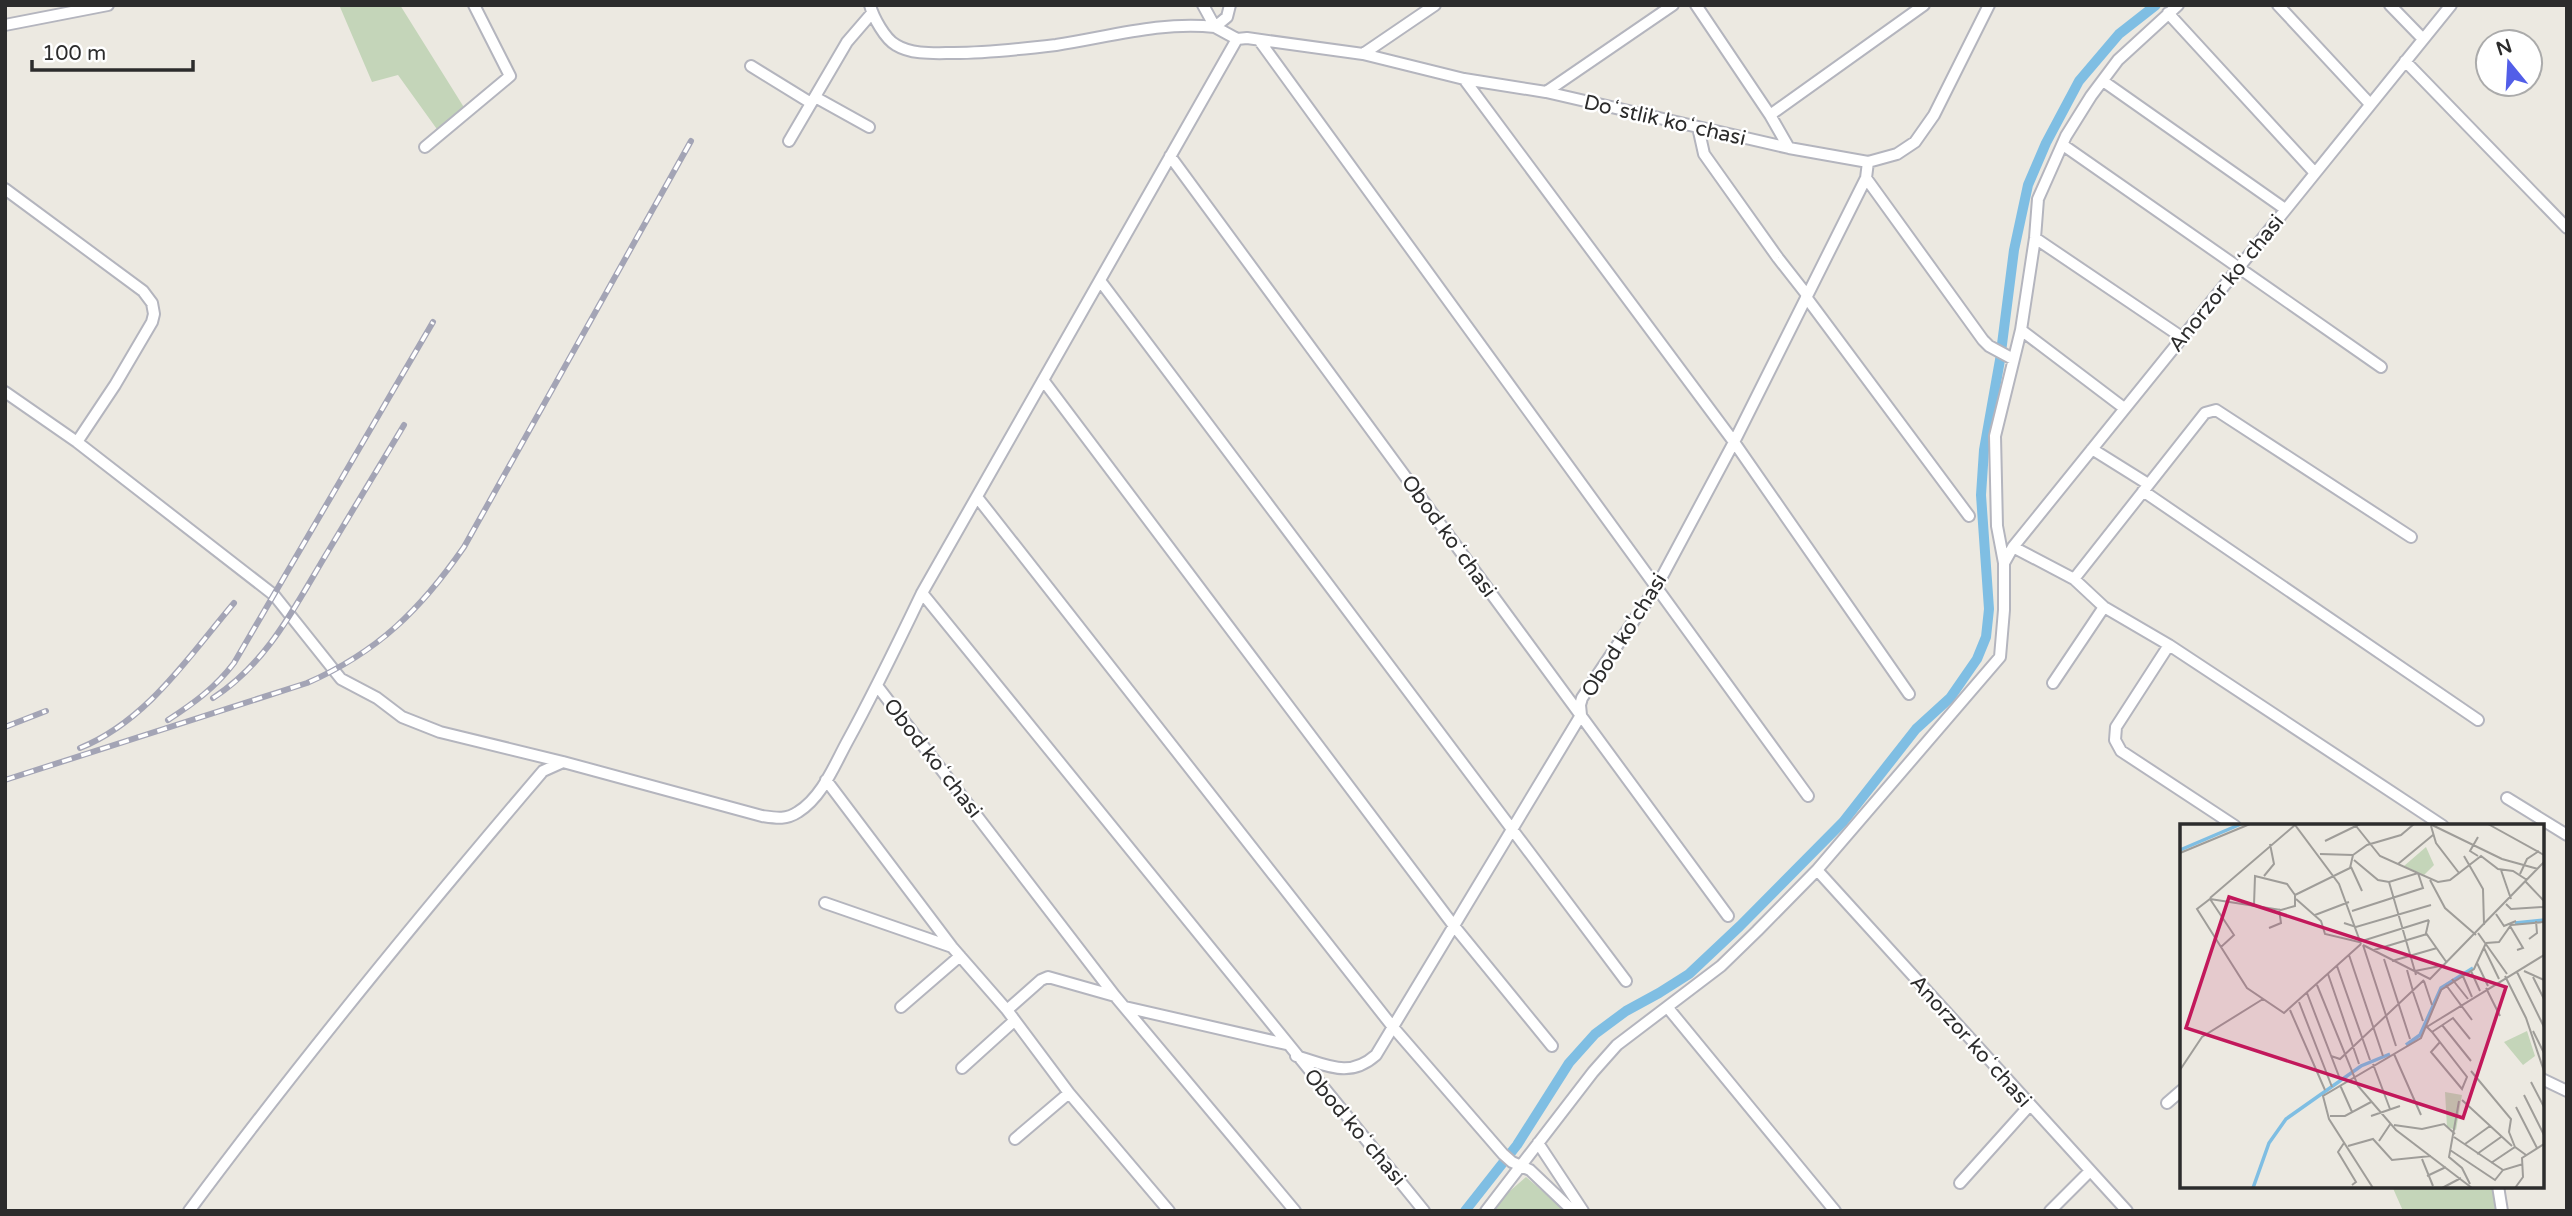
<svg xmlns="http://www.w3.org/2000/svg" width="2572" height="1216" font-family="'Varela Round',sans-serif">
<rect width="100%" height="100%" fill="#ece9e1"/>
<path fill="#c4d5b9" d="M 347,5 L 400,5 L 465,109 L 439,132 L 398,75 L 372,82 L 340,7 Z
M 1526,1177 L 1566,1211 L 1494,1211 L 1503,1197 Z
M 2392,1186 L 2505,1186 L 2507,1211 L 2403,1211 Z"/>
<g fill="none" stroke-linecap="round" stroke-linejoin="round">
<path stroke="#7fbee3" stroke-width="10" d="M 1465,1211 L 1517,1145 L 1569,1063 L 1595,1034 L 1626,1011 L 1659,993 L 1689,974 L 1740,926 L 1843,822 L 1916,729 L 1950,698 L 1977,659 L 1986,637 L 1989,609 L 1981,495 L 1984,450 L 2000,360 L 2014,250 L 2028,185 L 2046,143 L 2079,81 L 2119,34 L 2156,5"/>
<g stroke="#b4b5be" stroke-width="14">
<path id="minor" d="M 870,5 C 873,17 885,39 896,45 C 912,55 936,53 954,53 C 988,53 1022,49 1056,45 C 1109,37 1161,21 1215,27 L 1227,17 L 1230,5
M 1203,5 L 1215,27 L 1237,39
M 1696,5 L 1770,115 L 1789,148
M 2278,5 L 2370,104
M 2390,5 L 2423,39
M 2168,13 L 2315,173
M 5,25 L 108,5
M 1259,40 L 1808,796
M 1363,54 L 1435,5
M 2405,61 L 2567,228
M 751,66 L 811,103
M 1464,79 L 1734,442 L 1909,694
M 2103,81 L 2285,209
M 1546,92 L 1673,5
M 815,97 L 869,127
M 1770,115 L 1924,5
M 1698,127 L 1704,154 L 1778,258 L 1807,295
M 789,141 L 847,42 L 872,13
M 2063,145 L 2381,367
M 425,147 L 510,76 L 474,5
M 1170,156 L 1728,916
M 1866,178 L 1983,340 L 1989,346 L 2013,359
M 5,189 L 143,291 L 152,303 L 154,314 L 152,322 L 115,385 L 77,442 L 5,392
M 2035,238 L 2183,338
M 1101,282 L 1626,981
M 1806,297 L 1969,516
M 2021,330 L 2124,408
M 1043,380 L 1454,926 L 1552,1046
M 77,442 L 274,595 L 341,679 L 377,698 L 402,717 L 440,732 L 563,762 L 762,816 C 776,818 786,820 798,812 C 822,797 834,766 847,742 C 874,693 898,643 922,593 L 1237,39 L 1247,38 L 1363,54 L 1464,79 L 1546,92 L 1789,148 L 1868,162 L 1897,154 L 1915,142 L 1934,115 L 1989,5
M 2092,449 L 2148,484
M 2143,491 L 2478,720
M 977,497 L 1392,1026 L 1503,1154 L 1512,1162 L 1530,1170 L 1573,1211
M 2013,547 L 2074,579 L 2104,607 L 2169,645 L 2443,826
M 2004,563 L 2013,547 L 2451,5
M 2074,579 L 2205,413 L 2216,410 L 2411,537
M 922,593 L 1424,1211
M 2169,645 L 2116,727 L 2115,740 L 2121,751 L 2235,826
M 2053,683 L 2104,607
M 878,687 L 1115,996 L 1295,1211
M 826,780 L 952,947 L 1007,1010 L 1069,1093 L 1169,1211
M 2507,798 L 2567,835
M 1817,870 L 2127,1211
M 825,903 L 952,947
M 901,1007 L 960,956
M 1125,1007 L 1286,1044
M 1668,1008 L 1835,1211
M 1007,1010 L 1041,980 L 1048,977 L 1115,996
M 1296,1056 C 1327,1065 1349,1079 1376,1055 L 1581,715 L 1580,705 L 1582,698 L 1657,586 L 1734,442 L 1866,178 L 1868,162
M 962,1068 L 1014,1021
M 2542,1079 L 2567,1091
M 2167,1103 L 2182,1090
M 1015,1139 L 1069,1093
M 1538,1143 L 1583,1211
M 1960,1183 L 2030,1105
M 2498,1186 L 2502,1211
M 189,1211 C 301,1060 421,914 543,771 L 563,762
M 1486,1211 L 1593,1072 L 1617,1045 L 1721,966 L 1757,931 L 1817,870 L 2000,657 L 2004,610 L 2004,563 L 1997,526 L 1995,436 L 2021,330 L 2035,238 L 2038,199 L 2066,136 L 2091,96 L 2118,60 L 2178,5
M 2050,1211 L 2090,1171"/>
</g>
<use href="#minor" stroke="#fff" stroke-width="10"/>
<g stroke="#a3a4b5" stroke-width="6">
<path id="rail" d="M 213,698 C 266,664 293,610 324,558 C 351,513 378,469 404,425
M 168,720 C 194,703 215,688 234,663 L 433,322
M 5,727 L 46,711
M 80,748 C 147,721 189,656 234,603
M 5,780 L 307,683 C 378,652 421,609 464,547 L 691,141"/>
</g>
<use href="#rail" stroke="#fff" stroke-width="3.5" stroke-dasharray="10" stroke-linecap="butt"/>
</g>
<g text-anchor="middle" stroke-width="5" stroke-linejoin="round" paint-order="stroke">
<g font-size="21" fill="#2c2c2c" stroke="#fff">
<text transform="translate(1665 120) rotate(13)" y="7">Doʻstlik koʻchasi</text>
<text transform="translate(2226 283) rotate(-51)" y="7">Anorzor koʻchasi</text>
<text transform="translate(1449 536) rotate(54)" y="7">Obod koʻchasi</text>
<text transform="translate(1624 635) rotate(-58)" y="7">Obod ko'chasi</text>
<text transform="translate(933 758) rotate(52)" y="7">Obod koʻchasi</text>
<text transform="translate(1971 1041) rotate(48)" y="7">Anorzor koʻchasi</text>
<text transform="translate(1355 1127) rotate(50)" y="7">Obod koʻchasi</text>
</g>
</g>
<g transform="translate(2180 824)">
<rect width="364" height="364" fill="#ece9e1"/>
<path d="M 246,23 L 254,41 L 244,51 L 224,42 ZM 347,207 L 355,232 L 343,241 L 324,218 ZM 265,268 L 282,271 L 276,306 L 267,303 Z" fill="#c4d5b9"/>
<path fill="none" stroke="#7fbee3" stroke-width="3.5" d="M 0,26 L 61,0M 335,99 L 364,96M 226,221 L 240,211 L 261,164 L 293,144M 73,364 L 89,319 L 106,295 L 181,242 L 210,230"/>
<path fill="none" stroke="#9f9d99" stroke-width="2" d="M 250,0 L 322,35 L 358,45M 308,0 L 364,31M 251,2 L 256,19 L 279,49M 298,13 L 290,27 L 298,32M 145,17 L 180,0M 0,29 L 70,0M 140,30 L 173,31M 284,32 L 303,65 L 304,101M 174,36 L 198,56 L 209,58 L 238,49 L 258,58 L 270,56 L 301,32 L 318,45 L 333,47 L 347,56M 218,40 L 253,11M 171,43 L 182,67M 321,46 L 331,75M 340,50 L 347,35 L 359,27M 84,52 L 94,40 L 90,20M 250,56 L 265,84 L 296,111M 345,57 L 364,77M 209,58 L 236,151M 115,71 L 170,44 L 173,31 L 187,21 L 221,11 L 234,0M 30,74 L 115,1 L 159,60 L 181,120M 30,75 L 101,86 L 115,82 L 115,71 L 107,60 L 75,52 L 74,81M 30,75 L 54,111 L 41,123 L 17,85 ZM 116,75 L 141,97 L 145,110 L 179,118 L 249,96M 326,80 L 331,85 L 364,83M 172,87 L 243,64 L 238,49 L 200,32 L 176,2M 316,90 L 324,102 L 336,97M 135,91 L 169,78M 249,96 L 246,109 L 267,139M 164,99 L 176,103 L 251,81M 330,102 L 343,124 L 337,126M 89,104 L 101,99 L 99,85M 298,109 L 327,150M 349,115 L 357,109 L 356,97M 306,119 L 319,118 L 331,101 L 364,98M 183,121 L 250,155 L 364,38M 183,121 L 216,222M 41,123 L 67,164 L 104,189 L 181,120M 304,124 L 319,155M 194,126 L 247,110M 169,131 L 203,232M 204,135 L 230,215M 212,137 L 257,124M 297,139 L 308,162M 157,142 L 190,236M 227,146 L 233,167M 235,147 L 265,141M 291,147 L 300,167M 344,147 L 364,156M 337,148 L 364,203M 148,150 L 179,240M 282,150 L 292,173M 325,152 L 346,194 L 364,247M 353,153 L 364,175M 272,155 L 288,175M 244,157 L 252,181M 137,161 L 178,262 L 216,306 L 292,364M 266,161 L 292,196M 306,164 L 320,192M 233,168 L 243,197M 127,169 L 160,255M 119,178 L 152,263M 110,186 L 145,266M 262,201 L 291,237M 246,202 L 252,208 L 287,253 L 282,265 L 251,228 L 260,218M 245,204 L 364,131M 353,207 L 364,229M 252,208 L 273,194 L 290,215M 214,230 L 241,291M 151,232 L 160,235 L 244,156M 193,240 L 210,285M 0,246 L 22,213 L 83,175M 291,247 L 331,295 L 329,308 L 335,323M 351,258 L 364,283M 160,261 L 172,288M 344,271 L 364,311M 282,276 L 332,322M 279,277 L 269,333 L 282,344 L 290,360M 336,283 L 357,324M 150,292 L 165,292 L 191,278M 191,292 L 220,282M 214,301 L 242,305 L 264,300 L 275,310M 274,313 L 323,346M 199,317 L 211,299M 164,319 L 158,328 L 176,358 L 172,361M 285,320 L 310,302M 168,322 L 193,315 L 212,336 L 251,332M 270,326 L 315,356 L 323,346 L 343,340M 297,330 L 321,313M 242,335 L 253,362M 311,339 L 335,323 L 346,331M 247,352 L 266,343M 193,364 L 149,295 L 143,272 L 241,214 L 261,166 L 294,145 L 306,119M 262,364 L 281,354M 335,364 L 343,353 L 342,334 L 364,320"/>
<path fill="#c2185b" fill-opacity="0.15" stroke="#c2185b" stroke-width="3.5" d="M 49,73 L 326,163 L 283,294 L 6,204 Z"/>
<rect width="364" height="364" fill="none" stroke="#2c2c2c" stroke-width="3.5"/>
</g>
<rect width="2572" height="1216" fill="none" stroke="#2c2c2c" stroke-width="14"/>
<g transform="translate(2509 63) rotate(342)"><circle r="33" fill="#ffffff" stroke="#ababab" stroke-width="2"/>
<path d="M0-5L12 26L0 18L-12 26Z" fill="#525ee8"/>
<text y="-10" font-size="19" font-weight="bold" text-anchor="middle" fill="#2c2c2c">N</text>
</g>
<path d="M32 60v10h161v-10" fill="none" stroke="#2c2c2c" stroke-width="3.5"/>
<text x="42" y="60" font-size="21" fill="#2c2c2c" stroke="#ffffff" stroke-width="5" paint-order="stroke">100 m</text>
</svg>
